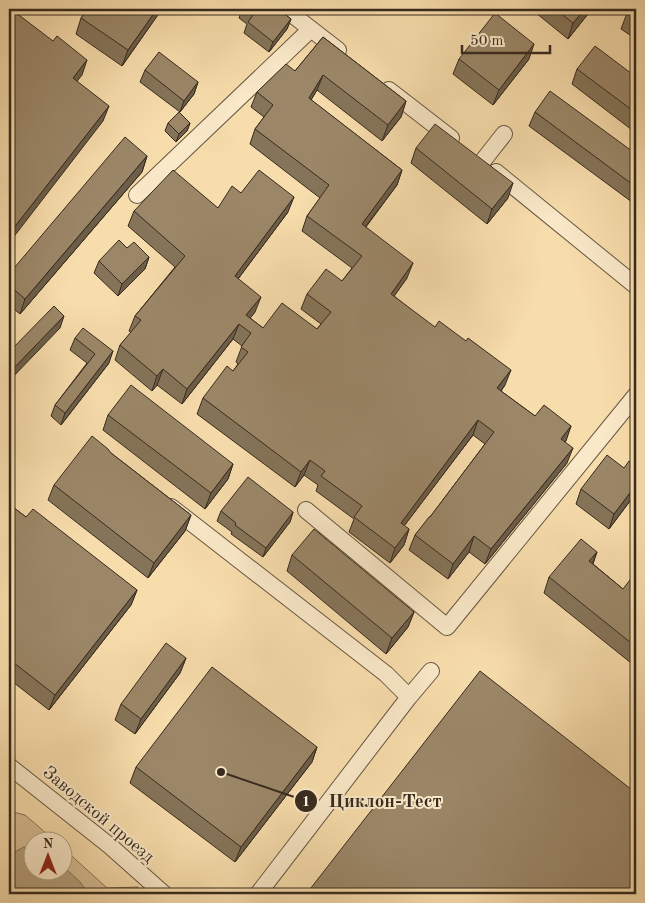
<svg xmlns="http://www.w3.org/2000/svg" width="645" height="903" font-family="'Old Standard TT',serif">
<rect width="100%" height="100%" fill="#f8ddac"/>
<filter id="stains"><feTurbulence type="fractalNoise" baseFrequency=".004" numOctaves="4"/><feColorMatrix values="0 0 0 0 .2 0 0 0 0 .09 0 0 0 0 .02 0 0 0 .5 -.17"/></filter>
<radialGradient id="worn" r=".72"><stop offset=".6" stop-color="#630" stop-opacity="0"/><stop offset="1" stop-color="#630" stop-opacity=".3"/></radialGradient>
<path fill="#d7bf94" stroke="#877459" d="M 9,811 L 25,815 L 54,840 L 32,840 L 32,870 L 62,870 L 63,848 L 107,888 L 138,887 L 138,894 L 9,894 Z"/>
<path fill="#b6a07c" stroke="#837156" d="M 24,847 L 32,850 L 32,870 L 62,870 L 63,866 L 80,882 L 89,894 L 9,894 L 9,855 Z"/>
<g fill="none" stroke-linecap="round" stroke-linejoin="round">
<g stroke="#675742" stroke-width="18">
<path id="minor" d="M 285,9 L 338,50
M 389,90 L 451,138
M 482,162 L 504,134
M 496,172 L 636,286
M 137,195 L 311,29
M 171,507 L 386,674 L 409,697 L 258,894
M 306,510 L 447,627 L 636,395
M 409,697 L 431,671
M 9,766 L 110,846 L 164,894"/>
</g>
<use href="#minor" stroke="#fae9c9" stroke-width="16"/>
</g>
<path fill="#857459" stroke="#372a1e" d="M 88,9 L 162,9 L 122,66 L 76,34 L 81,18 Z
M 237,9 L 278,9 L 291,19 L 287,29 L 269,52 L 244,33 L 247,24 L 239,18 L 241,12 Z
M 531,9 L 592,9 L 568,39 Z
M 636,9 L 636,39 L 621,29 L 627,13 Z
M 323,37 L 406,101 L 401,117 L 382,141 L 317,90 L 311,100 L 402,170 L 397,185 L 366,227 L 407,278 L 394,296 L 505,385 L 501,391 L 535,416 L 571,426 L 565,442 L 567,463 L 485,564 L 469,552 L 448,579 L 409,550 L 415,535 L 430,517 L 485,444 L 473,435 L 404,526 L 409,529 L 404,545 L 390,563 L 349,532 L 354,519 L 316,491 L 318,485 L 304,475 L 295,487 L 197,414 L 203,398 L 233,371 L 238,364 L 236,362 L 242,346 L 233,339 L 182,404 L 157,385 L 152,391 L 115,360 L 120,345 L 131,333 L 129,331 L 135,316 L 175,267 L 128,226 L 134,211 L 218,208 L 241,193 L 288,212 L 238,279 L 255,312 L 250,318 L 263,328 L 317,329 L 321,324 L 301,309 L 307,294 L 342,281 L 352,268 L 302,231 L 307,216 L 320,198 L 250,144 L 255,129 L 264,117 L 251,107 L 257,92 L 295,71 Z
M 459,59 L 529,59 L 493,105 L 453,74 Z
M 577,69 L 636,77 L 636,133 L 572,84 Z
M 145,70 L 198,82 L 194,94 L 180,112 L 140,82 Z
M 535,112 L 636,154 L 636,205 L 529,126 Z
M 168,123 L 190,123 L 187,131 L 176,142 L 165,131 Z
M 416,148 L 508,198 L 487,224 L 411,163 Z
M 147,156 L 142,172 L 20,314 L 9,305 L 9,274 Z
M 127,248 L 149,257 L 145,269 L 118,296 L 94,273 L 99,261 Z
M 75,338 L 109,363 L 61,425 L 51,416 L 55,405 L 87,363 L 70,350 Z
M 108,415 L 233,464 L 228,479 L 205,509 L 103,430 Z
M 111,453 L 191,515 L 185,531 L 148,578 L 48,500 L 54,485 Z
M 636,467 L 636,493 L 609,529 L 576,504 L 581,489 L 624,468 Z
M 9,504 L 26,517 L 137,590 L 131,605 L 49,710 L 9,679 Z
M 221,511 L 293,512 L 290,522 L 263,557 L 231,534 L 232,532 L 217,521 Z
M 597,552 L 593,564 L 623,589 L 636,578 L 636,667 L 544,593 L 549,577 Z
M 292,555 L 414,612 L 408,627 L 386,654 L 287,571 Z
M 186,658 L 180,673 L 135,734 L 115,720 L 121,704 Z
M 317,747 L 312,762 L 235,862 L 130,783 L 136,767 Z"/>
<path fill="#6c5e49" stroke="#372a1e" d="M 157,9 L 162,9 L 122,66 L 128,50 Z
M 585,9 L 592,9 L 568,39 L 573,23 Z
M 291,19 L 287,29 L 269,52 L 273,42 Z
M 534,44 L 529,59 L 493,105 L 499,90 Z
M 87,60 L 82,75 L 67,94 L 73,78 Z
M 323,75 L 317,90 L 303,113 L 309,98 Z
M 198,82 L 194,94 L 180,112 L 184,101 Z
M 406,101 L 401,117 L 382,141 L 388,125 Z
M 109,106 L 103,121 L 9,243 L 9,234 Z
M 190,123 L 187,131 L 176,142 L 179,134 Z
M 147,156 L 142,172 L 20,314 L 25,299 Z
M 402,170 L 397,185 L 356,239 L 362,224 Z
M 513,183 L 508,198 L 487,224 L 492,209 Z
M 294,197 L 288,212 L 229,291 L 235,276 Z
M 149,257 L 145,269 L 118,296 L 122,284 Z
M 413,263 L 407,278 L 385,309 L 391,294 Z
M 261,297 L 255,312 L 243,327 L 246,315 Z
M 64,316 L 60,328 L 9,381 L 9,373 Z
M 239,324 L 233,339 L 182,404 L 187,389 Z
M 113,351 L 109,363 L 61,425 L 65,413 Z
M 163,369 L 157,385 L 152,391 L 157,376 Z
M 511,370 L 505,385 L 492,403 L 497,388 Z
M 478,420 L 473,435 L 395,538 L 401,523 Z
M 571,426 L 566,441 L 555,454 L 561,439 Z
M 573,448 L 567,463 L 485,564 L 491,549 Z
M 310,460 L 304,475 L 295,487 L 301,472 Z
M 233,464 L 228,479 L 205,509 L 211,493 Z
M 636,485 L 636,493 L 609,529 L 614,514 Z
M 293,512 L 290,522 L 263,557 L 266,548 Z
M 191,515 L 185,531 L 148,578 L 154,563 Z
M 409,529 L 404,545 L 390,563 L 395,548 Z
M 474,536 L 469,552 L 448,579 L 453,564 Z
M 597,552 L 591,567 L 589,561 Z
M 137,590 L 131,605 L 49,710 L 55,695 Z
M 414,612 L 408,627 L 386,654 L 392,638 Z
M 186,658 L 180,673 L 135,734 L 141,719 Z
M 317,747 L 312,762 L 235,862 L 241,847 Z"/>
<path fill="#9b8768" stroke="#372a1e" d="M 9,9 L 11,9 L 53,41 L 57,36 L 87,60 L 73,78 L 109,106 L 9,234 Z
M 88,9 L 157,9 L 128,50 L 81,18 Z
M 245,9 L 278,9 L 291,19 L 273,42 L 248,22 L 253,15 Z
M 555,9 L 585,9 L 573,23 Z
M 630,9 L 636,9 L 636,20 L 627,13 Z
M 495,13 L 534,44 L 499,90 L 459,59 Z
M 323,37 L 406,101 L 388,125 L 323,75 L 309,98 L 402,170 L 362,224 L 413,263 L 391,294 L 435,327 L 439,321 L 466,341 L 468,338 L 511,370 L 497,388 L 535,416 L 544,405 L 571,426 L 561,439 L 573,448 L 491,549 L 474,536 L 453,564 L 415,535 L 429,517 L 430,517 L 494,432 L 478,420 L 401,523 L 409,529 L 395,548 L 354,517 L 362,506 L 321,476 L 325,471 L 310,460 L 301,472 L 203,398 L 227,366 L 233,371 L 248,352 L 241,347 L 251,333 L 239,324 L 187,389 L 163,369 L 157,376 L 120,345 L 141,320 L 135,316 L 185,256 L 134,211 L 173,170 L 218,208 L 232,186 L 241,193 L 259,170 L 294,197 L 235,276 L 261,297 L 246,315 L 263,328 L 282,303 L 317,329 L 331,312 L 307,294 L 326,269 L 342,281 L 362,256 L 307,216 L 329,185 L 255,129 L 273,105 L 257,92 L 286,64 L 295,71 Z
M 595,46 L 636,77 L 636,113 L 577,69 Z
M 159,52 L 198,82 L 184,101 L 145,70 Z
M 550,91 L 636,154 L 636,187 L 535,112 Z
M 179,112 L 190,123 L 179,134 L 168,123 Z
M 435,124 L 513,183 L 492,209 L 416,148 Z
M 125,137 L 147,156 L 25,299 L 9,285 L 9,274 Z
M 119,240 L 127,248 L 134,242 L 149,257 L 122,284 L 99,261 Z
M 54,306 L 64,316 L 9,373 L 9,352 Z
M 83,328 L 113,351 L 65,413 L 55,405 L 95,354 L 75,338 Z
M 131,385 L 233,464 L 211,493 L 108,415 Z
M 92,436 L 108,449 L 111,453 L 191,515 L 154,563 L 54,485 Z
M 607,455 L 624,468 L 629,461 L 636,467 L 636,485 L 614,514 L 581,489 Z
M 248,477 L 293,512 L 266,548 L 235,525 L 236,523 L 221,511 Z
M 9,504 L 26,517 L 33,509 L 137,590 L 55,695 L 9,659 Z
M 314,529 L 414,612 L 392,638 L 292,555 Z
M 581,539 L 597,552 L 589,561 L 623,589 L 633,576 L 636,578 L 636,647 L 549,577 Z
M 166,643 L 186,658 L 141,719 L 121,704 Z
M 212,667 L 317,747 L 241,847 L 136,767 Z
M 480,671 L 636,793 L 636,894 L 308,894 L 307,893 Z"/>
<g text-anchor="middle" stroke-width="4" stroke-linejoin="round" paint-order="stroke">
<g font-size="18" fill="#372a1e" stroke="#fae9c9">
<text transform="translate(99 814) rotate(40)" y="6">Заводской проезд</text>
</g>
</g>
<path fill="none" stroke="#372a1e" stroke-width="2" d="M221 772L306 801"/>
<g fill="#372a1e" stroke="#fae9c9" stroke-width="2">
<circle cx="221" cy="772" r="5"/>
<circle cx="306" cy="801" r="12"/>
</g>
<g font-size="15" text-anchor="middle" font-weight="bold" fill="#fff">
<text x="306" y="806">1</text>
</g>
<g font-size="19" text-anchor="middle" font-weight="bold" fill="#372a1e" stroke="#fae9c9" stroke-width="4" stroke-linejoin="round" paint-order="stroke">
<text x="385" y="807">Циклон-Тест</text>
</g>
<rect width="645" height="903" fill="none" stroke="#f8ddac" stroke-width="30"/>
<rect x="10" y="10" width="625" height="883" fill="none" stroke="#372a1e" stroke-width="2.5"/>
<rect x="15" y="15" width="615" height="873" fill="none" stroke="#372a1e"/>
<g transform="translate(48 856)"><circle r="24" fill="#fae9c9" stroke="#ac9d85"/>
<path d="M0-4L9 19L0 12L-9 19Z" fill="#8f2418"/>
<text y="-8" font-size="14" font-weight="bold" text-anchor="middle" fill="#372a1e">N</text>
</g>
<path d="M462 45v8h88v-8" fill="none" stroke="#372a1e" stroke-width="2.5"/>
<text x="470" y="45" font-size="15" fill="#372a1e" stroke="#fae9c9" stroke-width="4" paint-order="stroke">50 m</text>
<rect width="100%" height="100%" filter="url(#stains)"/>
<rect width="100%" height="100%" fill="url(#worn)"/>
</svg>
